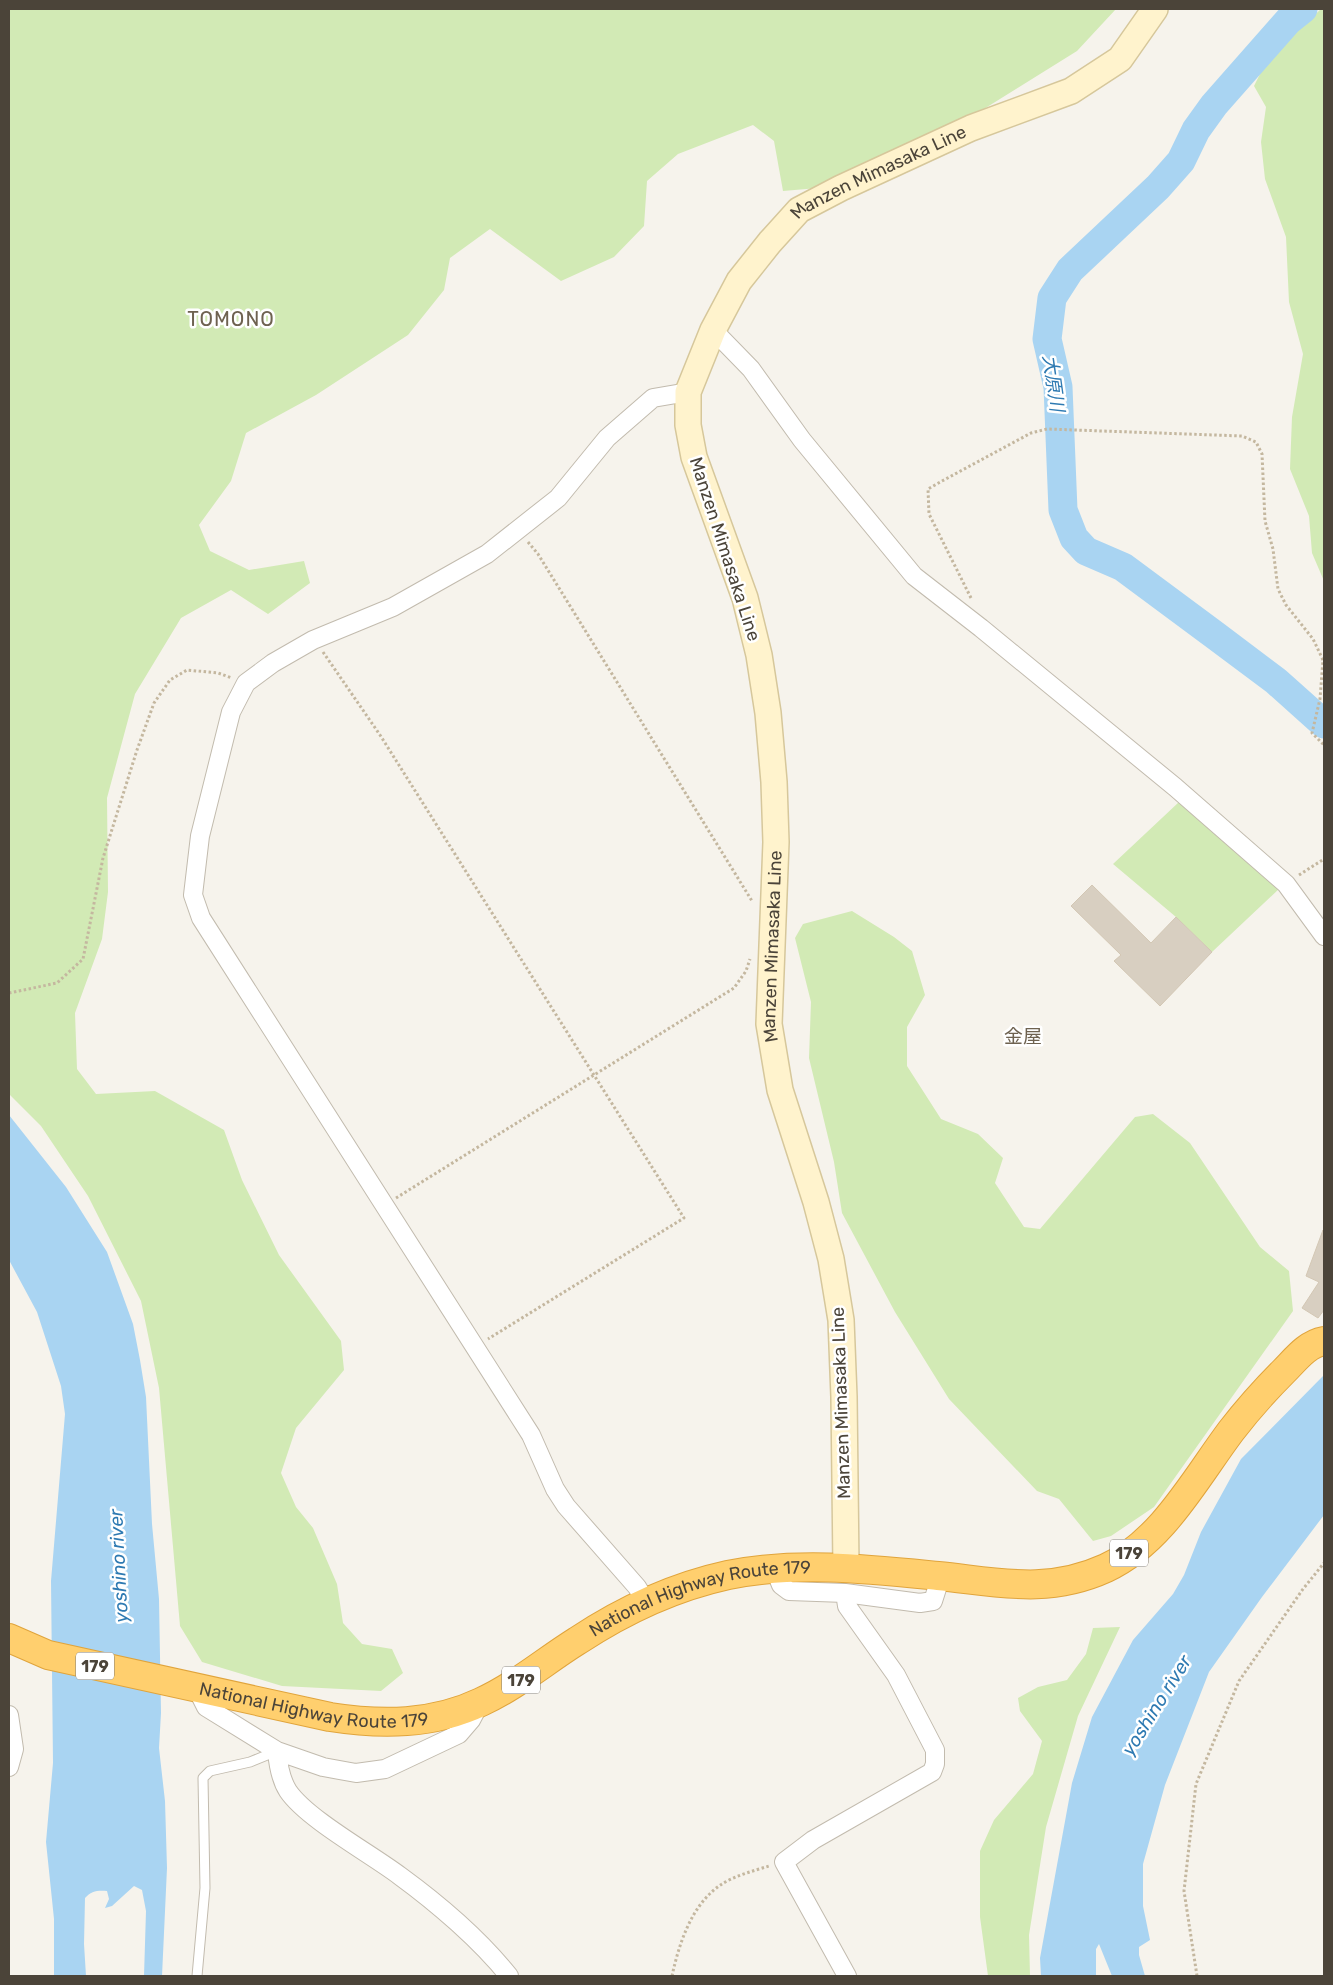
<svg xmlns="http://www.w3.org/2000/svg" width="1333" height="1985" font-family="Rubik,'Noto Sans JP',sans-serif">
<rect width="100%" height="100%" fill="#f6f3ec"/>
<path fill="#d2eab5" d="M 9,9 L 1116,9 L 1077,51 L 971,117 L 818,188 L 783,191 L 774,141 L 753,125 L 678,154 L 647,181 L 644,226 L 614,257 L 561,281 L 490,229 L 450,258 L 444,290 L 408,335 L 316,395 L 246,433 L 231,481 L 199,525 L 210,551 L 249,570 L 304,561 L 310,583 L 268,614 L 231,590 L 181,618 L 135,694 L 107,798 L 108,892 L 102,939 L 75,1013 L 77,1069 L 96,1094 L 155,1091 L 224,1130 L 242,1180 L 279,1255 L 341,1341 L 344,1370 L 296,1428 L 281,1473 L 296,1507 L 313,1528 L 337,1584 L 343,1623 L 362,1644 L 392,1649 L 403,1673 L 381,1691 L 282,1686 L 202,1662 L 180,1626 L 159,1388 L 141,1301 L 88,1196 L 41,1126 L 9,1094 Z
M 1321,9 L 1324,9 L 1324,581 L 1312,553 L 1309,516 L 1290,469 L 1292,417 L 1303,354 L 1289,302 L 1286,237 L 1265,179 L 1261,142 L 1266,107 L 1254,86 L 1267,60 Z
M 1179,802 L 1280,888 L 1212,952 L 1176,917 L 1113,864 Z
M 852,911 L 894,937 L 912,951 L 925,995 L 907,1027 L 907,1066 L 941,1119 L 978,1134 L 1003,1158 L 995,1183 L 1024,1227 L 1040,1229 L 1135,1117 L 1153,1114 L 1190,1143 L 1260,1247 L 1289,1271 L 1293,1311 L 1154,1507 L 1111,1536 L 1093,1541 L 1059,1499 L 1037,1491 L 949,1399 L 895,1312 L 842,1213 L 834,1162 L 809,1058 L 811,1002 L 795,938 L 803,924 Z
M 1120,1627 L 1078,1716 L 1046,1827 L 1029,1935 L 1030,1976 L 988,1976 L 980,1917 L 980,1851 L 994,1820 L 1033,1774 L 1042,1741 L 1020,1711 L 1018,1698 L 1038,1687 L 1067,1680 L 1086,1654 L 1093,1628 Z"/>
<path fill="#a9d4f2" d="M 9,1115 L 66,1187 L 107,1252 L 133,1324 L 140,1360 L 146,1397 L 152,1524 L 159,1599 L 161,1713 L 159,1748 L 165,1801 L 167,1868 L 162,1976 L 144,1976 L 146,1911 L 142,1890 L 134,1886 L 112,1906 L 105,1908 L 109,1899 L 107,1891 C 98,1890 91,1891 85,1898 L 84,1944 L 86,1976 L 54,1976 L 54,1919 L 46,1842 L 53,1763 L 51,1581 L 65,1414 L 61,1386 L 37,1312 L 9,1260 Z
M 1324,1375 L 1324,1515 L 1262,1597 L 1209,1672 L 1165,1785 L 1143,1864 L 1143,1906 L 1150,1940 L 1139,1947 L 1139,1955 L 1145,1976 L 1112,1976 L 1099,1944 L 1096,1949 L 1096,1976 L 1041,1976 L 1040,1958 L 1072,1783 L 1092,1717 L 1133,1640 L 1173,1594 L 1184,1575 L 1201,1532 L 1241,1459 Z"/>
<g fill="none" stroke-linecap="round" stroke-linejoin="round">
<path stroke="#a9d4f2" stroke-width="29" d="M 1303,9 L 1288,21 L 1214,105 L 1196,130 L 1181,161 L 1158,187 L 1070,270 L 1052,298 L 1047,339 L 1058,387 L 1063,510 L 1074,538 L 1086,551 L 1123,567 L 1216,636 L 1276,681 L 1324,724"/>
</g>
<path fill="#d8cfc1" stroke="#d3c7b4" d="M 1092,885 L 1151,943 L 1176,917 L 1212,952 L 1160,1006 L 1114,961 L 1121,955 L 1071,906 Z
M 1323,1230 L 1324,1310 L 1318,1318 L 1302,1308 L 1319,1282 L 1306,1276 Z"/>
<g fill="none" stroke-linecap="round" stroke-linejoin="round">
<g stroke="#c2bbae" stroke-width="11">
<path id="lane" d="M 197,1976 L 205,1888 L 203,1778 L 210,1771 L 250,1762 L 277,1751"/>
</g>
<g stroke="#c2bbae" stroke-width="20">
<path id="street" d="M 713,330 L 751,369 L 802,440 L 914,576 L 981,628 L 1175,787 L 1286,884 L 1324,936
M 775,1570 L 781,1585 L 789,1591 L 845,1593 L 920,1603 L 933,1601 L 941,1576
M 845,1593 L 847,1606 L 896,1675 L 935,1750 L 935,1764 L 932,1772 L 813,1840 L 784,1862 L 847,1976
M 646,1602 L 637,1587 L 566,1506 L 555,1489 L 531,1435 L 201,918 L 193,895 L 200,836 L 231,712 L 246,683 L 273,663 L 313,640 L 393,607 L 487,554 L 558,498 L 607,438 L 653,398 L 688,392
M 197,1689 L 206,1707 L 277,1751 L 323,1767 L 356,1773 L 385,1769 L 459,1734 L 471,1720 L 480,1703
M 9,1715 L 14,1749 L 9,1767
M 277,1751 C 278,1763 281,1780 288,1791 C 307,1819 371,1854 400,1876 C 437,1903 480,1940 509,1976"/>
</g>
<g stroke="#d6c79b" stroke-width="28">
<g id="secondary">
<path id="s1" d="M 846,1567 L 844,1397 L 841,1320 L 831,1259 L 816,1202 L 780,1090 L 769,1024 L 776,842 L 774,782 L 768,713 L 759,655 L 745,598 L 694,457 L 688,425 L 688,392 L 713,330 L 739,281 L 770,242 L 799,210 L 841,188 L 971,128 L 1071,91 L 1120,59 L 1155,9"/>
</g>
</g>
<g stroke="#e0a43c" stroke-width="30">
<g id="highway">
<path id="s2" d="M 9,1638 L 48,1655 L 330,1717 C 381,1725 433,1725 481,1702 C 516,1686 545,1661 577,1641 C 624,1610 673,1587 728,1575 C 797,1561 868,1569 938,1576 C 998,1582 1047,1595 1106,1568 C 1162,1542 1195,1479 1231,1431 C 1248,1409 1265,1390 1284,1371 C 1296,1359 1307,1344 1324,1341"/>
</g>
</g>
<path stroke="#c4b79f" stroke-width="3" stroke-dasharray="2.5 2.5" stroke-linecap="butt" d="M 528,542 L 538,554 L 752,901
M 971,598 L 929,514 L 928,489 L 942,481 L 1031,433 L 1047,429 L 1242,436 L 1256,442 L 1262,454 L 1265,521 L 1273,549 L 1278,589 L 1286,605 L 1313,639 L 1323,660 L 1320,699 L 1312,733 L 1324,745
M 323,652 L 380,735 L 684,1218 L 488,1339
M 1299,875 L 1324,859
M 9,993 L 57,983 L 83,959 L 103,858 L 137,750 L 154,703 L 170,680 L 187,670 L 218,673 L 232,678
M 396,1198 L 734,988 L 746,971 L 750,959
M 672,1976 C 679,1944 691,1906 719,1886 C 733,1876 753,1871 769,1866
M 1197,1976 L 1184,1891 L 1196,1784 L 1239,1681 L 1303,1589 L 1324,1563"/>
<use href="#lane" stroke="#fff" stroke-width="9"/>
<use href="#street" stroke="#fff" stroke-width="18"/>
<use href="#secondary" stroke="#fff3cd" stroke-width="25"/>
<use href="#highway" stroke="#ffcf6e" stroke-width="28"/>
</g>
<g text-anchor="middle" stroke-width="5" stroke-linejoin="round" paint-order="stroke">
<g fill="#fff" stroke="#817c74" stroke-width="1">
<rect x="1110" y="1539.5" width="38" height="27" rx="4"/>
<rect x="76" y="1652.5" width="38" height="27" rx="4"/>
<rect x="502" y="1666.5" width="38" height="27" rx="4"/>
</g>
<g font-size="16" font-weight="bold" fill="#4b4439">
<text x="1129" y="1559">179</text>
<text x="95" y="1672">179</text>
<text x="521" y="1686">179</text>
</g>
<g font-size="18" fill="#4b4439" stroke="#fff">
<text dy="6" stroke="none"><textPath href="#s1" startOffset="1500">Manzen Mimasaka Line</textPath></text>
<text transform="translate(725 549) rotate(72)" y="6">Manzen Mimasaka Line</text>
<text dy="6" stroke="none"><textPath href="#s1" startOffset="630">Manzen Mimasaka Line</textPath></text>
<text transform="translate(841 1403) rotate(-92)" y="6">Manzen Mimasaka Line</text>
<text dy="6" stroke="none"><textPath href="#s2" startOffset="732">National Highway Route 179</textPath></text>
<text dy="6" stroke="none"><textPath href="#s2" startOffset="314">National Highway Route 179</textPath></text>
</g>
<g font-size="19" font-style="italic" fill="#2e7ab2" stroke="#fff">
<text transform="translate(1054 383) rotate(82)" y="7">大原川</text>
<text transform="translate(118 1566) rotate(-93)" y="7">yoshino river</text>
<text transform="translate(1156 1705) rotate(-58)" y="7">yoshino river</text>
</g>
<g font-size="19" fill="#6e6250" stroke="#fff">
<text x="1023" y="1043">金屋</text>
</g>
<g font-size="20" letter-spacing="1" fill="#6e6250" stroke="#fff">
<text x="231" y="326">TOMONO</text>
</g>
</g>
<rect width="1333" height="1985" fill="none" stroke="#4b4439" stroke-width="20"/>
</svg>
